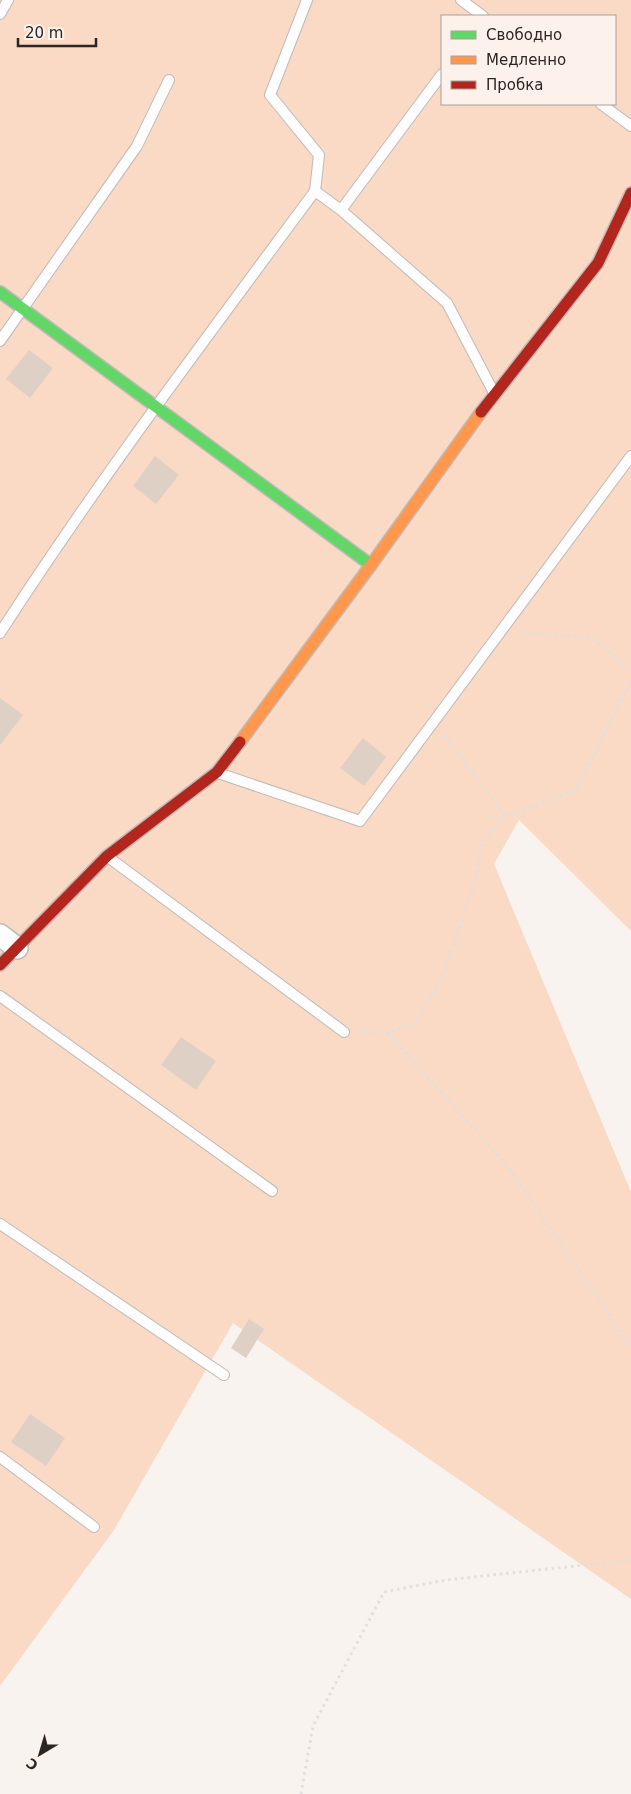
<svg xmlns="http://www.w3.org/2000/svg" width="631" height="1794" font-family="'DejaVu Sans',sans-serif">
<rect width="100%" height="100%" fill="#f9f3ef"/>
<path fill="#fad9c5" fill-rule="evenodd" d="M 0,0 L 631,0 L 631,931 L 519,820 L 494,864 L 631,1192 L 631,1599 L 233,1323 L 114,1530 L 0,1686 ZM 442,16 L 615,16 L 615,104 L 442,104 Z"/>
<path fill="#dfd0c6" d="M 29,350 L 53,368 L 30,398 L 6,379 Z
M 155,456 L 179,475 L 156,504 L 133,486 Z
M 0,698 L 23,715 L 0,745 Z
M 363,738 L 386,757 L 364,786 L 340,768 Z
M 181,1037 L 216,1061 L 196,1090 L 161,1065 Z
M 249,1319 L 264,1329 L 246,1358 L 231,1348 Z
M 30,1414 L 65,1438 L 46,1466 L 11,1442 Z"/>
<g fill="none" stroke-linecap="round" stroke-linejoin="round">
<g stroke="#bfbab7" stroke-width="12">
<path id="lane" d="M 461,0 L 483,16
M 0,14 L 8,0
M 601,104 L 631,126
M 315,191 L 341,210 L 447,303 L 493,391
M 341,210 L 442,74
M 0,341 L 137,146 L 169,80
M 0,633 C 98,481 207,337 315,191 L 319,155 L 270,95 L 307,0
M 218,773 L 360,821 L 631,456
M 108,857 L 344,1032
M 0,996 L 272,1191
M 0,1224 L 224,1375
M 0,1457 L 94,1527"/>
</g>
<g stroke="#bfbab7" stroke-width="24">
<path id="street" d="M 0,935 L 17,948"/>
</g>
<g stroke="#bfbab7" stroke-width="14">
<path id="fast" d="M 0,292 L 371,565"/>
</g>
<g stroke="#bfbab7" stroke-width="14">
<path id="slow" d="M 240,742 L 371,565 L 481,412"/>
</g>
<g stroke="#bfbab7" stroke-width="14">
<path id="jam" d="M 481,412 L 598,263 L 631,193
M 0,965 L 107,856 L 217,772 L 240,742"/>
</g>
<path stroke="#e0dfde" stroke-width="3" stroke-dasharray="2.5 4" stroke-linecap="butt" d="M 522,632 L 593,638 L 631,671
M 445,736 L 505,816
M 360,1032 L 388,1033 L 418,1021 L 445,970 L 475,883 L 482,843 L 505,816 L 576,791 L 631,681
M 388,1033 L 509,1168 L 631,1347
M 301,1794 L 313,1726 L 384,1592 L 446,1580 L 631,1560"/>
<use href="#lane" stroke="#fefdfd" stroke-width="10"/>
<use href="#street" stroke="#fefdfd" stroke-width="21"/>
<use href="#fast" stroke="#63d668" stroke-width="11"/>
<use href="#slow" stroke="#ff974d" stroke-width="11"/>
<use href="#jam" stroke="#b3261e" stroke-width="11"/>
</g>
<rect x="441" y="15" width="175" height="90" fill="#fdf2eb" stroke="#a9a09b"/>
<rect x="451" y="31" width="25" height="8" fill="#63d668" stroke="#a9a09b"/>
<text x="486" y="40" font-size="15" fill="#2a2623">Свободно</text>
<rect x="451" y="56" width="25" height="8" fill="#ff974d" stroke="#a9a09b"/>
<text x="486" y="65" font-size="15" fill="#2a2623">Медленно</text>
<rect x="451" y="81" width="25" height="8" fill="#b3261e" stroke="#a9a09b"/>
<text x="486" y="90" font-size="15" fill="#2a2623">Пробка</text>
<g transform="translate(40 1754) rotate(218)" stroke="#fdf2eb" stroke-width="4" paint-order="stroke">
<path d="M0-4L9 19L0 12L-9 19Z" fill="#2a2623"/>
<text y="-8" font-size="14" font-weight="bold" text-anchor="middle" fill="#2a2623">С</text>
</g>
<path d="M18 38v8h78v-8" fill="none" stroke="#2a2623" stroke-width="2.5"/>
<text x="25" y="38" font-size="15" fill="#2a2623" stroke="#fdf2eb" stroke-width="4" paint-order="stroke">20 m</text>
</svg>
